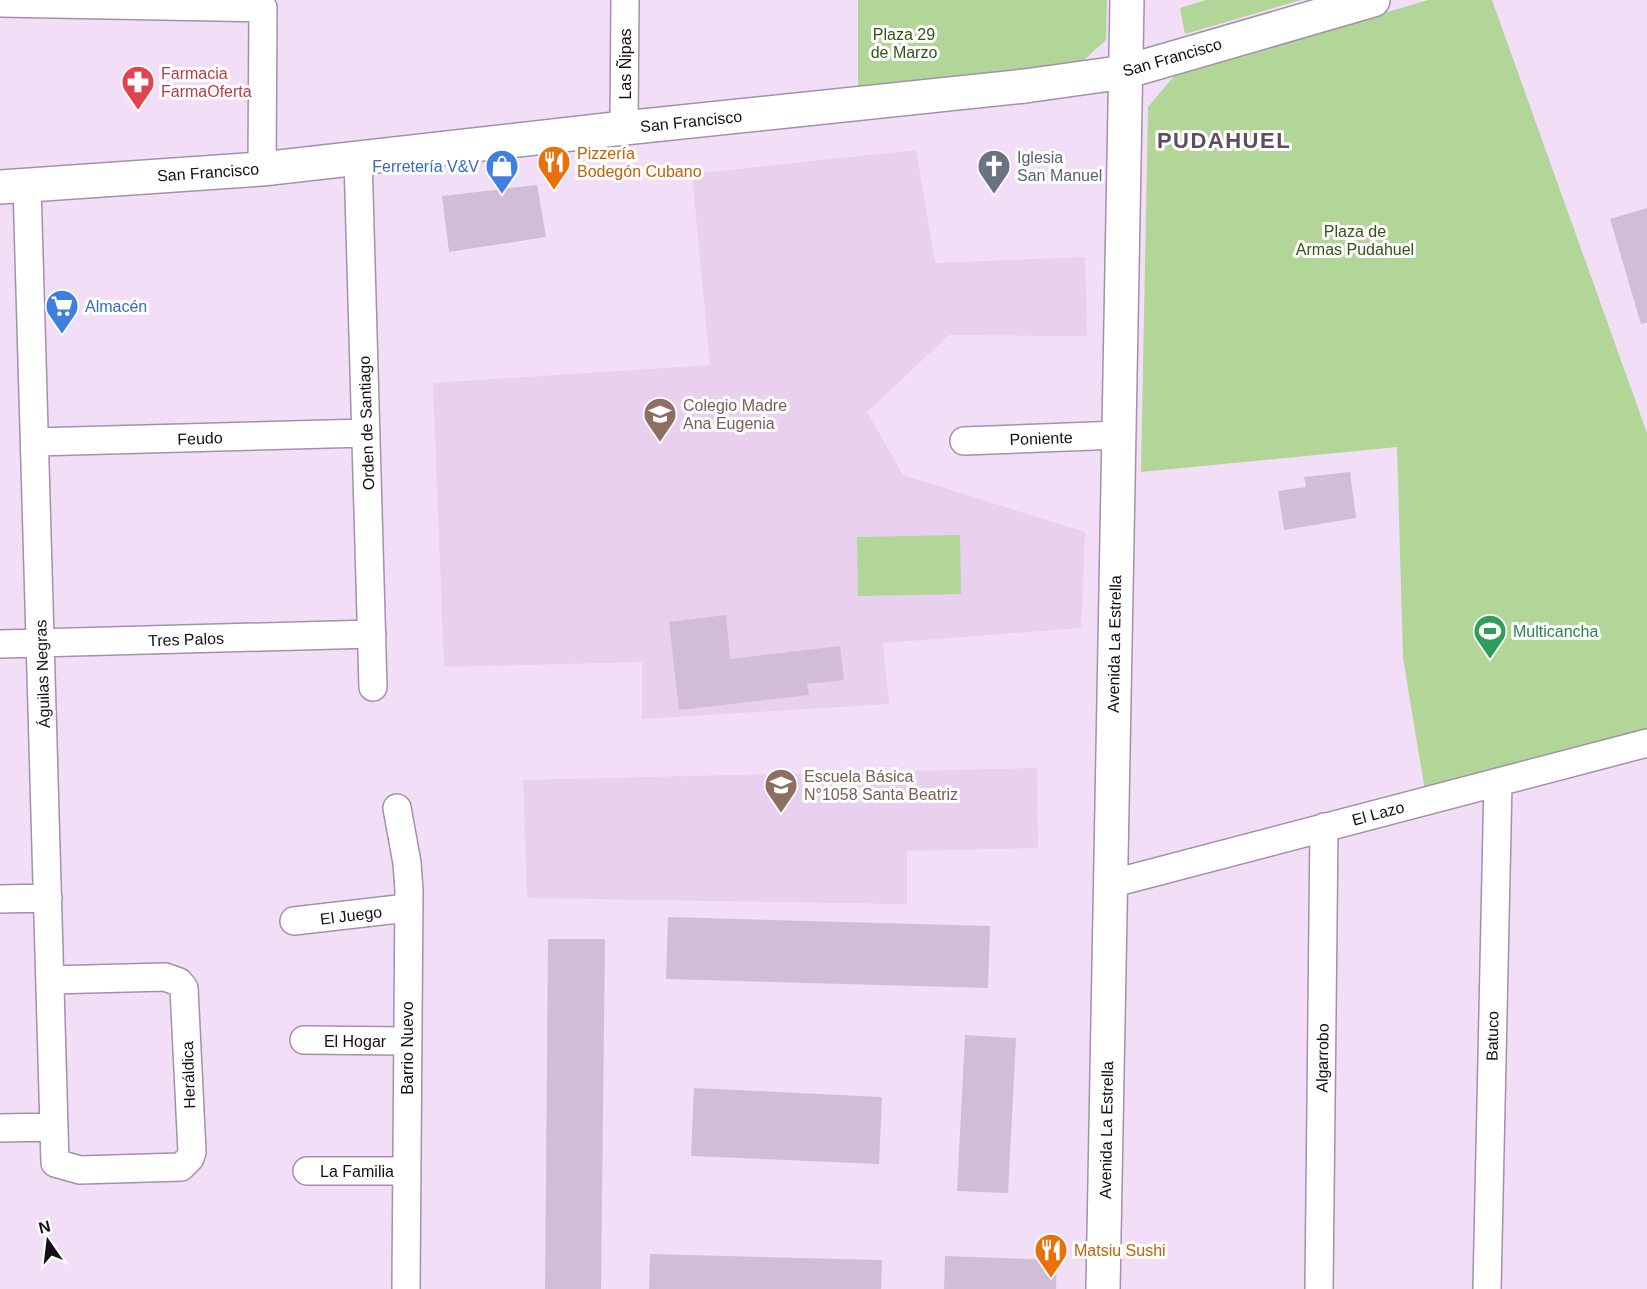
<svg xmlns="http://www.w3.org/2000/svg" width="1647" height="1289" font-family="Helvetica,sans-serif">
<rect width="100%" height="100%" fill="#f2dff7"/>
<path fill="#e8d0ee" d="M 916,150 L 935,263 L 1085,257 L 1087,336 L 949,335 L 867,412 L 903,475 L 1085,532 L 1081,628 L 883,643 L 889,704 L 642,719 L 642,662 L 444,667 L 433,383 L 710,365 L 692,174 Z
M 1037,768 L 1038,848 L 907,851 L 907,904 L 527,898 L 523,780 Z"/>
<path fill="#b2d598" d="M 858,0 L 1107,0 L 1106,40 L 1075,68 L 858,93 Z
M 1206,0 L 1301,0 L 1185,34 L 1180,8 Z
M 1428,0 L 1492,0 L 1647,433 L 1647,730 L 1425,791 L 1403,658 L 1397,447 L 1141,472 L 1148,107 L 1175,75 Z
M 960,535 L 961,594 L 858,596 L 857,537 Z"/>
<path fill="#d1bed6" d="M 537,185 L 546,237 L 449,252 L 442,196 Z
M 1647,208 L 1647,323 L 1641,324 L 1610,219 Z
M 1350,472 L 1356,518 L 1284,530 L 1278,491 L 1306,487 L 1304,477 Z
M 726,615 L 730,659 L 840,646 L 844,680 L 807,684 L 809,695 L 679,710 L 669,622 Z
M 668,917 L 990,926 L 988,988 L 666,979 Z
M 548,939 L 605,939 L 601,1289 L 545,1289 Z
M 965,1035 L 1016,1038 L 1008,1193 L 957,1191 Z
M 694,1088 L 882,1097 L 879,1164 L 691,1156 Z
M 650,1254 L 882,1260 L 881,1289 L 649,1289 Z
M 945,1256 L 1057,1260 L 1056,1289 L 944,1289 Z"/>
<g fill="none" stroke-linecap="round" stroke-linejoin="round">
<g stroke="#a391a8" stroke-width="30">
<path id="street" d="M 258,0 L 263,8 L 262,169
M 0,3 L 263,8
M 624,128 L 625,0
M 358,158 L 373,687
M 27,185 L 55,1163 L 80,1170 L 181,1167 L 190,1158 L 192,1152 L 184,988 L 179,982 L 165,977 L 50,980
M 964,441 L 1119,435
M 35,442 L 366,433
M 0,644 L 372,634
M 397,808 L 407,863 L 409,890 L 406,1289
M 1110,884 L 1647,743
M 0,899 L 48,898
M 294,921 L 407,908
M 304,1040 L 407,1041
M 0,1128 L 54,1127
M 307,1171 L 406,1171
M 1319,1289 L 1324,827
M 1487,1289 L 1498,782"/>
</g>
<g stroke="#a391a8" stroke-width="36">
<path id="secondary" d="M 0,187 L 262,169 L 624,128 L 1025,86 L 1125,72 L 1373,0
M 1103,1289 L 1127,0"/>
</g>
<use href="#street" stroke="#fff" stroke-width="27"/>
<use href="#secondary" stroke="#fff" stroke-width="33"/>
</g>
<defs>
<g id="pharmacy-pin" transform="scale(1.725)"><path d="M0 17L-7.5 6A9.5 9.5 0 1 1 7.5 6Z" fill="#e0444e" stroke="#fff"/><path d="M-2-6h4v4h4v4h-4v4h-4v-4h-4v-4h4Z" fill="#fff"/></g>
<g id="restaurant-pin" transform="scale(1.725)"><path d="M0 17L-7.5 6A9.5 9.5 0 1 1 7.5 6Z" fill="#e8710a" stroke="#fff"/><path d="M-5-6h1v4h1v-4h1v4h1v-4h1v5L-1.5 .5V6h-2V.5L-5-1ZM5-6V6H3V1.5H1.5Q1.5-4 5-6Z" fill="#fff"/></g>
<g id="shop-pin" transform="scale(1.725)"><path d="M0 17L-7.5 6A9.5 9.5 0 1 1 7.5 6Z" fill="#3f7fe0" stroke="#fff"/><path d="M-5-2.5h2.3a2.7 3.5 0 0 1 5.4 0H5L5.5 6h-11ZM-1.5-2.5h3a1.5 2.3 0 0 0-3 0Z" fill="#fff"/></g>
<g id="church-pin" transform="scale(1.725)"><path d="M0 17L-7.5 6A9.5 9.5 0 1 1 7.5 6Z" fill="#6b7280" stroke="#fff"/><path d="M-1.2-6h2.4v3.5h3.3v2.4h-3.3V6h-2.4V-.1h-3.3v-2.4h3.3Z" fill="#fff"/></g>
<g id="supermarket-pin" transform="scale(1.725)"><path d="M0 17L-7.5 6A9.5 9.5 0 1 1 7.5 6Z" fill="#3f7fe0" stroke="#fff"/><path d="M-6-5.5h2.5l.6 2H6L4.5 2H-2.5L-4.4-4H-6ZM-1.5 3.2a1.3 1.3 0 1 0 .1 0ZM3 3.2a1.3 1.3 0 1 0 .1 0Z" fill="#fff"/></g>
<g id="school-pin" transform="scale(1.725)"><path d="M0 17L-7.5 6A9.5 9.5 0 1 1 7.5 6Z" fill="#8d6e63" stroke="#fff"/><path d="M0-5L7-2L0 1L-7-2ZM-4 1L0 2.5L4 1V4Q0 6-4 4Z" fill="#fff"/></g>
<g id="stadium-pin" transform="scale(1.725)"><path d="M0 17L-7.5 6A9.5 9.5 0 1 1 7.5 6Z" fill="#2e9e5b" stroke="#fff"/><path d="M0-5a6.5 5 0 1 0 0 10a6.5 5 0 1 0 0-10ZM-3.5-1.8h7v3.6h-7Z" fill="#fff"/></g>
</defs>
<g fill-rule="evenodd">
<use href="#pharmacy-pin" x="138" y="82"/>
<use href="#restaurant-pin" x="554" y="162"/>
<use href="#shop-pin" x="502" y="166"/>
<use href="#church-pin" x="994" y="166"/>
<use href="#supermarket-pin" x="62" y="306"/>
<use href="#school-pin" x="660" y="414"/>
<use href="#stadium-pin" x="1490" y="631"/>
<use href="#school-pin" x="781" y="785"/>
<use href="#restaurant-pin" x="1051" y="1250"/>
</g>
<g text-anchor="middle" stroke-width="6" stroke-linejoin="round" paint-order="stroke">
<g font-size="16" fill="#345414" stroke="#fff">
<text x="904" y="40">Plaza 29<tspan x="904" dy="18">de Marzo</tspan></text>
<text x="1355" y="237">Plaza de<tspan x="1355" dy="18">Armas Pudahuel</tspan></text>
</g>
<g font-size="16" fill="#140e16" stroke="#fff">
<text transform="translate(1172 57) rotate(-16)" y="6">San Francisco</text>
<text transform="translate(625 64) rotate(-90)" y="6">Las Ñipas</text>
<text transform="translate(691 121) rotate(-6)" y="6">San Francisco</text>
<text transform="translate(208 172) rotate(-4)" y="6">San Francisco</text>
<text transform="translate(366 423) rotate(-92)" y="6">Orden de Santiago</text>
<text transform="translate(200 438) rotate(-2)" y="6">Feudo</text>
<text transform="translate(1041 438) rotate(-2)" y="6">Poniente</text>
<text transform="translate(186 639) rotate(-2)" y="6">Tres Palos</text>
<text transform="translate(1114 644) rotate(-89)" y="6">Avenida La Estrella</text>
<text transform="translate(42 674) rotate(-92)" y="6">Águilas Negras</text>
<text transform="translate(1378 813) rotate(-15)" y="6">El Lazo</text>
<text transform="translate(351 915) rotate(-7)" y="6">El Juego</text>
<text transform="translate(1492 1036) rotate(-89)" y="6">Batuco</text>
<text x="355" y="1047">El Hogar</text>
<text transform="translate(407 1048) rotate(-90)" y="6">Barrio Nuevo</text>
<text transform="translate(1322 1058) rotate(-89)" y="6">Algarrobo</text>
<text transform="translate(188 1075) rotate(-92)" y="6">Heráldica</text>
<text transform="translate(1106 1130) rotate(-89)" y="6">Avenida La Estrella</text>
<text x="357" y="1177">La Familia</text>
</g>
<g font-size="16" fill="#be3a42" stroke="#fff" text-anchor="start">
<text x="161" y="79">Farmacia<tspan x="161" dy="18">FarmaOferta</tspan></text>
</g>
<g font-size="16" fill="#c56008" stroke="#fff" text-anchor="start">
<text x="577" y="159">Pizzería<tspan x="577" dy="18">Bodegón Cubano</tspan></text>
<text x="1074" y="1256">Matsiu Sushi</text>
</g>
<g font-size="16" fill="#5b616d" stroke="#fff" text-anchor="start">
<text x="1017" y="163">Iglesia<tspan x="1017" dy="18">San Manuel</tspan></text>
</g>
<g font-size="16" fill="#366cbe" stroke="#fff" text-anchor="end">
<text x="479" y="172">Ferretería V&amp;V</text>
<text x="85" y="312" text-anchor="start">Almacén</text>
</g>
<g font-size="16" fill="#785e54" stroke="#fff" text-anchor="start">
<text x="683" y="411">Colegio Madre<tspan x="683" dy="18">Ana Eugenia</tspan></text>
<text x="804" y="782">Escuela Básica<tspan x="804" dy="18">N°1058 Santa Beatriz</tspan></text>
</g>
<g font-size="16" fill="#27864d" stroke="#fff" text-anchor="start">
<text x="1513" y="637">Multicancha</text>
</g>
<g font-size="22" font-weight="bold" letter-spacing="1.5" fill="#5d4d61" stroke="#fff">
<text x="1224" y="148">PUDAHUEL</text>
</g>
</g>
<g transform="translate(48 1241) rotate(346)" stroke="#ffffff" stroke-width="4.5" paint-order="stroke">
<path d="M0-4.5L10 22L0 15L-10 22Z" fill="#140e16"/>
<text y="-9" font-size="16" font-weight="bold" text-anchor="middle" fill="#140e16">N</text>
</g>
</svg>
